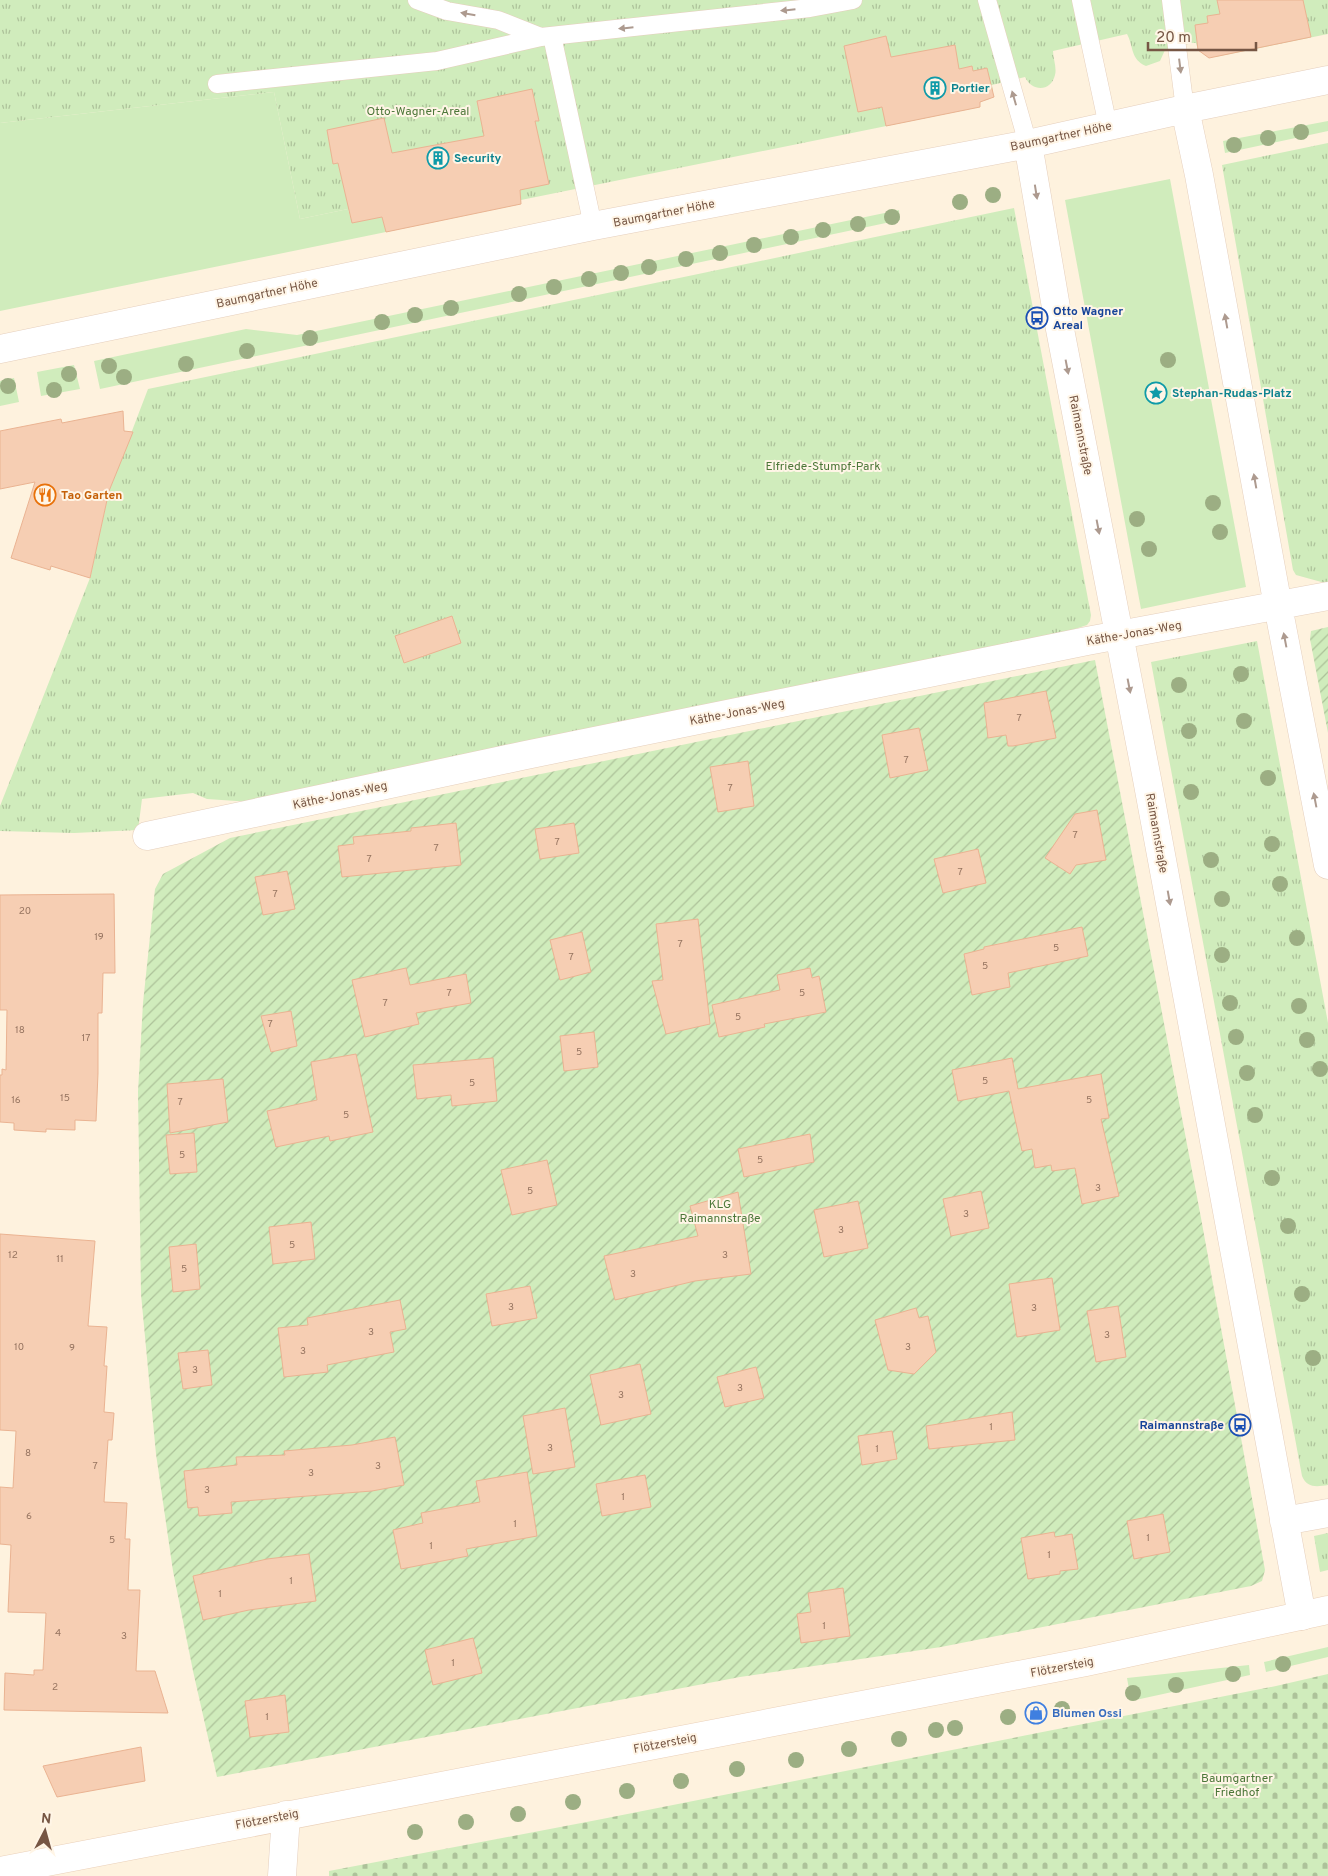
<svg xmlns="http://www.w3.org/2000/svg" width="1328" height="1876" font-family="Overpass,sans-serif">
<defs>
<pattern id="cemetery-stones" width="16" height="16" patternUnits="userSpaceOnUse" patternTransform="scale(1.25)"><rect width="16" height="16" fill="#d0ecbc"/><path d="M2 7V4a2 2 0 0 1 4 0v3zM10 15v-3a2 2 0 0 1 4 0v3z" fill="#adc29a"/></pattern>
<pattern id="park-tufts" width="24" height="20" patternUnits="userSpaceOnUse" patternTransform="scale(1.25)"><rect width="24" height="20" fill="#d0ecbc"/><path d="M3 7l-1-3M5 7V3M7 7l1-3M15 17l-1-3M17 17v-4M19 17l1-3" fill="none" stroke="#adc29a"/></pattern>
<pattern id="garden-furrows" width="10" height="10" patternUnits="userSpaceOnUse" patternTransform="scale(1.25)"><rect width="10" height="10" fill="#d0ecbc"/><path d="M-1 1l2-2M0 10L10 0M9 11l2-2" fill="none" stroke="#adc29a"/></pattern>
</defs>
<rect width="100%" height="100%" fill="#fef2de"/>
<path fill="#d0ecbc" d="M 274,92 L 300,219 L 348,209 L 352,223 L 382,217 L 386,232 L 0,311 L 0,123 Z
M 1328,121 L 1328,131 L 1225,153 L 1223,141 Z
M 1170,179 L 1246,587 L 1141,609 L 1065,200 Z
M 899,210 L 900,220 L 100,389 L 94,361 L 246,329 L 297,335 Z
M 74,365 L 80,389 L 41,396 L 37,372 Z
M 14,378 L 19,402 L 0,406 L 0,381 Z
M 1328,1647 L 1328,1657 L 1266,1672 L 1264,1662 Z
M 1249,1665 L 1250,1675 L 1131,1701 L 1127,1678 Z"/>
<path fill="url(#cemetery-stones)" d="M 1328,1674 L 1328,1876 L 329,1876 L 329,1871 L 597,1820 L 1276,1686 Z"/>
<path fill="url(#park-tufts)" d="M 0,0 L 1328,0 L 1328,34 L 1215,57 L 1205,55 L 1198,50 L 1196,43 L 1192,43 L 1165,50 L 1160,61 L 1146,66 C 1130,59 1134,47 1127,34 L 1053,51 C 1053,59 1057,67 1055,75 C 1051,92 1032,92 1025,77 L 992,85 L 993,92 L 989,99 L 980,102 L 980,107 L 521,200 L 521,204 L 386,232 L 382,217 L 352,223 L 348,209 L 300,219 L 274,92 L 0,123 Z
M 1328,143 L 1328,582 L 1325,583 L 1296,575 L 1293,570 L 1222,165 Z
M 1014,208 L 1091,615 L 1090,621 L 1087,625 L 1045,639 L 251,802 L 207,799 L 193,793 L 142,799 L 138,830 L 74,833 L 0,831 L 0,806 L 90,578 L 109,491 L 148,389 Z
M 1257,641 L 1328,1023 L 1328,1485 C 1316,1487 1307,1488 1302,1476 L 1151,662 Z
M 1328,1533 L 1328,1570 L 1320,1572 L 1314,1536 Z"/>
<path fill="url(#garden-furrows)" d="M 1328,627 L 1328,733 L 1310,639 L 1311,631 Z
M 1095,660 L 1201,1218 L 1265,1570 L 1262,1581 L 1251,1586 L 941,1647 L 740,1677 L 217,1777 L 193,1671 L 173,1571 L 156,1454 L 141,1294 L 138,1092 L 143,1003 L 155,889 L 163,874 L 230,838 Z"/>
<path fill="#f6ceb3" stroke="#eab392" d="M 1217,0 L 1303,0 L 1311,37 L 1209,58 L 1198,50 L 1195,25 L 1208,23 L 1207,16 L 1220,14 Z
M 886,36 L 891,57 L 955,45 L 959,69 L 972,66 L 973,71 L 987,68 L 994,97 L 980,102 L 980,107 L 886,126 L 882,107 L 858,112 L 844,46 Z
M 532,89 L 539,121 L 535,121 L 549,184 L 520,190 L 521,204 L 386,232 L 382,217 L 352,223 L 338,163 L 333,164 L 327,130 L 384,118 L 392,153 L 484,136 L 477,101 Z
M 123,411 L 124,431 L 133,432 L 109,491 L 90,578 L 51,566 L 50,570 L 11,558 L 35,482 L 0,489 L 0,431 L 61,419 L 62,423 Z
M 452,616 L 461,643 L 404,663 L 395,636 Z
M 1046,691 L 1056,738 L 1013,746 L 1008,746 L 1006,735 L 988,738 L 984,703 Z
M 919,728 L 928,770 L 890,778 L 882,735 Z
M 748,761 L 754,806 L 718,812 L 710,767 Z
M 1097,810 L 1106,860 L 1076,865 L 1070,874 L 1045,858 L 1075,814 Z
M 456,823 L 461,865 L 342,877 L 338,846 L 354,844 L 353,837 L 411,831 L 411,828 Z
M 574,823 L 579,853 L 540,859 L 535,829 Z
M 978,849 L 986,883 L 943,893 L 934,859 Z
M 287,871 L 295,909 L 263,915 L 255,877 Z
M 114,894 L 115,973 L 103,973 L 102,1013 L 98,1013 L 98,1073 L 96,1121 L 75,1120 L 75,1130 L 46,1129 L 46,1132 L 14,1130 L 14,1123 L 0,1122 L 0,1075 L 2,1075 L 2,1069 L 6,1070 L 7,1010 L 0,1010 L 0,895 Z
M 698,919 L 710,1024 L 666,1034 L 652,981 L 663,980 L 656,924 Z
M 1082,927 L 1088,956 L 1008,973 L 1010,987 L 972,995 L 964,954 L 984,949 L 984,947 Z
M 582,932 L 591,972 L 560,980 L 550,940 Z
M 406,968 L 410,985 L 466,974 L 471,1003 L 416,1013 L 419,1024 L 365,1037 L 352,980 Z
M 810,968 L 812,978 L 819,976 L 826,1012 L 764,1024 L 765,1027 L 719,1037 L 712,1005 L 780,990 L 777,975 Z
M 291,1011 L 297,1046 L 271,1052 L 261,1016 Z
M 594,1032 L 598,1067 L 564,1071 L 560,1036 Z
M 356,1054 L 373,1132 L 330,1141 L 329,1136 L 276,1147 L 267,1111 L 317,1100 L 311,1062 Z
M 493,1058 L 497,1101 L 452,1106 L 451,1095 L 417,1099 L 413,1065 Z
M 1012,1058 L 1018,1089 L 1101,1074 L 1109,1118 L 1101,1119 L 1119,1196 L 1082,1204 L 1075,1168 L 1052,1171 L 1051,1165 L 1035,1168 L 1032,1149 L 1022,1151 L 1009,1091 L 958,1101 L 952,1070 Z
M 223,1079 L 228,1122 L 170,1133 L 167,1084 Z
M 194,1133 L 197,1172 L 170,1174 L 166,1135 Z
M 810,1134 L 814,1162 L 744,1177 L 738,1149 Z
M 547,1160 L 557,1205 L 512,1215 L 501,1170 Z
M 981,1191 L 989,1228 L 951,1236 L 943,1199 Z
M 738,1192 L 751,1274 L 695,1281 L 615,1300 L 604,1256 L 698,1236 L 690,1206 Z
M 858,1201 L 868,1248 L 824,1257 L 814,1210 Z
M 311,1222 L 315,1259 L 273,1264 L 269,1227 Z
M 0,1234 L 95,1241 L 88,1326 L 107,1327 L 104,1366 L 107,1366 L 104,1412 L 114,1413 L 112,1440 L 108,1440 L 104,1502 L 127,1503 L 125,1539 L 130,1539 L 128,1590 L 140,1590 L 136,1671 L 155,1671 L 168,1713 L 4,1710 L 5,1673 L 34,1675 L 34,1670 L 43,1670 L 46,1613 L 8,1612 L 11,1545 L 0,1544 L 0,1487 L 13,1488 L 16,1431 L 0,1430 Z
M 196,1244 L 200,1289 L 173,1292 L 169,1247 Z
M 1052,1278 L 1060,1330 L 1017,1337 L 1009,1284 Z
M 530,1286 L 537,1318 L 492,1326 L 486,1294 Z
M 400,1300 L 406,1329 L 390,1332 L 394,1352 L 327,1365 L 328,1372 L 284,1377 L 278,1328 L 308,1325 L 307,1318 Z
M 1118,1306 L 1126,1357 L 1096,1362 L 1087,1311 Z
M 916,1308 L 919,1318 L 928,1316 L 936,1352 L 914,1374 L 888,1370 L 875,1320 Z
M 208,1350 L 212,1385 L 183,1389 L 178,1353 Z
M 640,1364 L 651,1414 L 601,1425 L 590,1375 Z
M 756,1367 L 764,1398 L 725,1407 L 717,1377 Z
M 565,1408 L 575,1467 L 533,1474 L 523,1416 Z
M 1012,1412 L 1015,1440 L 929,1449 L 926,1426 Z
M 892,1431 L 897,1459 L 862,1465 L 858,1436 Z
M 395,1437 L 404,1485 L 372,1491 L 231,1502 L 232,1513 L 199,1516 L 198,1507 L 188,1508 L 184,1471 L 237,1465 L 236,1457 L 285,1455 L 284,1451 L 352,1445 Z
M 527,1472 L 537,1536 L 466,1549 L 468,1556 L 401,1569 L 393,1530 L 423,1523 L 421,1513 L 480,1502 L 476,1481 Z
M 645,1475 L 651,1507 L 602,1516 L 596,1484 Z
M 1163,1514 L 1170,1552 L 1134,1559 L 1127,1521 Z
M 1054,1532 L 1055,1537 L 1072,1534 L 1078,1569 L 1060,1571 L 1060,1574 L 1028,1579 L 1021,1538 Z
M 309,1554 L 316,1601 L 249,1610 L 203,1620 L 193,1576 L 267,1559 Z
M 843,1588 L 850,1636 L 801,1643 L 797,1614 L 811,1612 L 808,1593 Z
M 473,1638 L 482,1673 L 433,1685 L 425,1650 Z
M 285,1695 L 289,1732 L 250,1737 L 245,1701 Z
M 141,1747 L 145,1781 L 57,1797 L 43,1766 Z"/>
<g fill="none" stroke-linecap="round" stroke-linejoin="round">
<g stroke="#e5cfbd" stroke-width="19">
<path id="service" d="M 417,0 L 447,11 L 498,20 L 541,37 L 810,8 L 853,0
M 987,0 L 1028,144
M 1081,0 L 1108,126
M 1171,0 L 1185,109
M 552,36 L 593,226
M 217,84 L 437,61 L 541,37"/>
</g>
<g stroke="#e5cfbd" stroke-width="29">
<path id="minor" d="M 1185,109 L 1199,175 L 1278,606 L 1328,865
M 1028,144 L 1058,319 L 1147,779 L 1302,1616
M 0,349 L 593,226 L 1028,144 L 1185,109 L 1328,80
M 147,836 L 526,755 L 1087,641 L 1328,596
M 1284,1521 L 1328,1513"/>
</g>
<g stroke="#e5cfbd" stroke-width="29">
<path id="tertiary" d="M 282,1876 L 286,1815"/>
</g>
<g stroke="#ead0b9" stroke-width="29">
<path id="secondary" d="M 0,1871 L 1086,1662 L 1328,1610"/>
</g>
<use href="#service" stroke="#fff" stroke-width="18"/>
<use href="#minor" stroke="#fff" stroke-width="28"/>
<use href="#tertiary" stroke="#fff" stroke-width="28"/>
<use href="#secondary" stroke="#fff" stroke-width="28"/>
</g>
<g fill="#9cae83">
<circle cx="1301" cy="132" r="8"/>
<circle cx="1268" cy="138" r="8"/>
<circle cx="1234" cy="145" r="8"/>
<circle cx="993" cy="195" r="8"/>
<circle cx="960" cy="202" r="8"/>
<circle cx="892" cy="217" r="8"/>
<circle cx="858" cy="224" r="8"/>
<circle cx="823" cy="230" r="8"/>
<circle cx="791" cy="237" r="8"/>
<circle cx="754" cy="245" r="8"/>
<circle cx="720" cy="253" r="8"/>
<circle cx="686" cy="259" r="8"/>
<circle cx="649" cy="267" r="8"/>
<circle cx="621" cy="273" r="8"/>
<circle cx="589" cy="279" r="8"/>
<circle cx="554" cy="287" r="8"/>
<circle cx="519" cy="294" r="8"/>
<circle cx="451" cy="308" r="8"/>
<circle cx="415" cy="315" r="8"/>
<circle cx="382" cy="322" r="8"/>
<circle cx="310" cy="338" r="8"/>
<circle cx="247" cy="351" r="8"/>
<circle cx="1168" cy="360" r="8"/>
<circle cx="186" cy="364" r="8"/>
<circle cx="109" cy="366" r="8"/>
<circle cx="69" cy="374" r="8"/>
<circle cx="124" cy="377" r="8"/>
<circle cx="8" cy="386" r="8"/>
<circle cx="54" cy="390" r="8"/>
<circle cx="1213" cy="503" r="8"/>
<circle cx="1137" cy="519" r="8"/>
<circle cx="1220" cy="532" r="8"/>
<circle cx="1149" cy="549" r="8"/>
<circle cx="1241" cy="674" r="8"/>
<circle cx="1179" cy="685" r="8"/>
<circle cx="1244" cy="721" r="8"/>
<circle cx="1189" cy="731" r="8"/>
<circle cx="1268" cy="778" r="8"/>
<circle cx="1191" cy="792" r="8"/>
<circle cx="1272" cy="844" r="8"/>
<circle cx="1211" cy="860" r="8"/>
<circle cx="1280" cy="884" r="8"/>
<circle cx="1222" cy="899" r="8"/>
<circle cx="1297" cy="938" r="8"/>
<circle cx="1222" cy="955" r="8"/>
<circle cx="1230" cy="1003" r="8"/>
<circle cx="1299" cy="1006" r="8"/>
<circle cx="1236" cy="1037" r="8"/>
<circle cx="1307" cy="1040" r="8"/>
<circle cx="1320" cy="1069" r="8"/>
<circle cx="1247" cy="1073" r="8"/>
<circle cx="1255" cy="1115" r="8"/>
<circle cx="1272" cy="1178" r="8"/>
<circle cx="1288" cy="1226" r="8"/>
<circle cx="1302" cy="1294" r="8"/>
<circle cx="1313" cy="1358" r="8"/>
<circle cx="1283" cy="1664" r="8"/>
<circle cx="1233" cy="1674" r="8"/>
<circle cx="1176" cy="1685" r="8"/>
<circle cx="1133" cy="1693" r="8"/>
<circle cx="1062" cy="1709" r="8"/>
<circle cx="1008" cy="1717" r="8"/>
<circle cx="955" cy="1728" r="8"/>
<circle cx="936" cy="1730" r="8"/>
<circle cx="899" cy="1739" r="8"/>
<circle cx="849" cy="1749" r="8"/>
<circle cx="796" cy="1760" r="8"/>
<circle cx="737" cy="1769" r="8"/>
<circle cx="681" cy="1781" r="8"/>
<circle cx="627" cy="1791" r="8"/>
<circle cx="573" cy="1802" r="8"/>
<circle cx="518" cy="1814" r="8"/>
<circle cx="466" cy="1822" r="8"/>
<circle cx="415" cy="1832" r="8"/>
</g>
<defs><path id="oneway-solid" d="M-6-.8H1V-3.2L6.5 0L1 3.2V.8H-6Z" transform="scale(1.25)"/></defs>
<g fill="#ad9a8f">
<use href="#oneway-solid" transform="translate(788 10) rotate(174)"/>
<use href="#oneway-solid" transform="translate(468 14) rotate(-170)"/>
<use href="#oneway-solid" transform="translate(626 28) rotate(174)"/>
<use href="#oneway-solid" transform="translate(1180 66) rotate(83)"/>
<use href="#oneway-solid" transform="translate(1014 98) rotate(-106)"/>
<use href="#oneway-solid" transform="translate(1036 192) rotate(81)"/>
<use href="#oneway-solid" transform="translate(1226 321) rotate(-100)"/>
<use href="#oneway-solid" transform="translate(1067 367) rotate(79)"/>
<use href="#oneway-solid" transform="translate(1255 481) rotate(-100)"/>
<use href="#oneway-solid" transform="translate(1098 527) rotate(79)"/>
<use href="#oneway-solid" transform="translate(1285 640) rotate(-101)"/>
<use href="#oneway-solid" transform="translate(1129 686) rotate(79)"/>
<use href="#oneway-solid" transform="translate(1315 800) rotate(-101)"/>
<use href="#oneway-solid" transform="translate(1169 898) rotate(80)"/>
</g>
<defs>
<g id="building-ring" transform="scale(1.125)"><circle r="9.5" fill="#fff5e6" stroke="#0f9aa8" stroke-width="1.5"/><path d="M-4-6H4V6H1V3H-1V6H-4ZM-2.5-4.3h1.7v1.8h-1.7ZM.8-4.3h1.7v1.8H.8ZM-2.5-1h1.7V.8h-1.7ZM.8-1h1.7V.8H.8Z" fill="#0f9aa8"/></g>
<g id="bus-ring" transform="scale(1.125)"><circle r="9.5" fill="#fff5e6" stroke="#1a4fb4" stroke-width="1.5"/><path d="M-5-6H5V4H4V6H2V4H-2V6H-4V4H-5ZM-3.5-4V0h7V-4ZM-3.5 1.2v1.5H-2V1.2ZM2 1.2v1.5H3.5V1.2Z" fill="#1a4fb4"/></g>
<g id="sight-ring" transform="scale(1.125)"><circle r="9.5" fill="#fff5e6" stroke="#0f9aa8" stroke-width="1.5"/><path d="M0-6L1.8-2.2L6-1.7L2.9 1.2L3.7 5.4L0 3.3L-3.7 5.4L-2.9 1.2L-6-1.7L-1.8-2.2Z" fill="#0f9aa8"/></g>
<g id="restaurant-ring" transform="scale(1.125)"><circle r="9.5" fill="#fff5e6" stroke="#e8710a" stroke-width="1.5"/><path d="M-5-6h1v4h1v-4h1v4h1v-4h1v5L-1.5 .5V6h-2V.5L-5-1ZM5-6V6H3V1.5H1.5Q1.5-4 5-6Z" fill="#e8710a"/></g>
<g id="shop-ring" transform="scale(1.125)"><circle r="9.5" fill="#fff5e6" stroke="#3f7fe0" stroke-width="1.5"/><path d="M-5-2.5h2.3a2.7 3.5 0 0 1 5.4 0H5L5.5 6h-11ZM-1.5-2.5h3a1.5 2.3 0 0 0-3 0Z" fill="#3f7fe0"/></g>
</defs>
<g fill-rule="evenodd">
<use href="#building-ring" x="935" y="88"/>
<use href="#building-ring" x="438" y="158"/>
<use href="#bus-ring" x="1037" y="318"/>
<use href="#sight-ring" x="1156" y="393"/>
<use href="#restaurant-ring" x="45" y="495"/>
<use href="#bus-ring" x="1240" y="1425"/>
<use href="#shop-ring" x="1036" y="1713"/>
</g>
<g text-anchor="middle" stroke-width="4" stroke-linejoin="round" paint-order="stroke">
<g font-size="10" fill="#967460">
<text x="1019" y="721">7</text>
<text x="906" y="763">7</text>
<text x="730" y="791">7</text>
<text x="1075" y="838">7</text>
<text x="557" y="845">7</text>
<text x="436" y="851">7</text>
<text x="369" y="862">7</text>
<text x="960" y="875">7</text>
<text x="275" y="897">7</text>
<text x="25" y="914">20</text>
<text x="99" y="940">19</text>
<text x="680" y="947">7</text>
<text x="1056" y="951">5</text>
<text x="571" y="960">7</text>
<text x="985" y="969">5</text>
<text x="449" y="996">7</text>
<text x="802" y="996">5</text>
<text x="385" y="1006">7</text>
<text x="738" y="1020">5</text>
<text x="270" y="1027">7</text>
<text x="20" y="1033">18</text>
<text x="86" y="1041">17</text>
<text x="579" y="1055">5</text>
<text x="985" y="1084">5</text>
<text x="472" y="1086">5</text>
<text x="65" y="1101">15</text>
<text x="16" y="1103">16</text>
<text x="1089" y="1103">5</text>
<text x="180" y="1105">7</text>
<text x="346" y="1118">5</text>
<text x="182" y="1158">5</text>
<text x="760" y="1163">5</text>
<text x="1098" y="1191">3</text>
<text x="530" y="1194">5</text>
<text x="966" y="1217">3</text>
<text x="841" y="1233">3</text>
<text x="292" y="1248">5</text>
<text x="13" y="1258">12</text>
<text x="725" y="1258">3</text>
<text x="60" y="1262">11</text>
<text x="184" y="1272">5</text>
<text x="633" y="1277">3</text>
<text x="511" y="1310">3</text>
<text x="1034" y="1311">3</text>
<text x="371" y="1335">3</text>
<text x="1107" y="1338">3</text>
<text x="19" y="1350">10</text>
<text x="908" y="1350">3</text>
<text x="72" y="1351">9</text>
<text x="303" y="1354">3</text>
<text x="195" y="1373">3</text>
<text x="740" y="1391">3</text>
<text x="621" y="1398">3</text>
<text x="991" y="1430">1</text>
<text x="550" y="1451">3</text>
<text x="877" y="1452">1</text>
<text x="28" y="1456">8</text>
<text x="95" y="1469">7</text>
<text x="378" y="1469">3</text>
<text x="311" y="1476">3</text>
<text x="207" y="1493">3</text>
<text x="623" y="1500">1</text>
<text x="29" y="1519">6</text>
<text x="515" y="1527">1</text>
<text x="1148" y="1541">1</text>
<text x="112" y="1543">5</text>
<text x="431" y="1549">1</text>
<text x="1049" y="1558">1</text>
<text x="291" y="1584">1</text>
<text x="220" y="1597">1</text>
<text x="824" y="1629">1</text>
<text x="58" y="1636">4</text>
<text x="124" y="1639">3</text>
<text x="453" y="1666">1</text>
<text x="55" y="1690">2</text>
<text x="267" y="1720">1</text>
</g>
<g font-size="12" font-weight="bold" fill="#0d838f" stroke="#fff5e6" text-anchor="start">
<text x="951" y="92">Portier</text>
<text x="454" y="162">Security</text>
<text x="1172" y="397">Stephan-Rudas-Platz</text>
</g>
<g font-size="12" fill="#4c7739" stroke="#fff5e6">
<text x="418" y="115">Otto-Wagner-Areal</text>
<text x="823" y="470">Elfriede-Stumpf-Park</text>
<text x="720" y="1208">KLG<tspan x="720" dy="14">Raimannstraße</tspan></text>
<text x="1237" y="1782">Baumgartner<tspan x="1237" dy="14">Friedhof</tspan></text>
</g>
<g font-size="12" fill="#765644" stroke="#fff5e6">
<text transform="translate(1061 136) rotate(-12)" y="4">Baumgartner Höhe</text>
<text transform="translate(664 213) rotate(-11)" y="4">Baumgartner Höhe</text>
<text transform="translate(267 293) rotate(-12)" y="4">Baumgartner Höhe</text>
<text transform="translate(1081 435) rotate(79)" y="4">Raimannstraße</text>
<text transform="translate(1134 633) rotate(-10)" y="4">Käthe-Jonas-Weg</text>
<text transform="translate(737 712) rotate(-11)" y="4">Käthe-Jonas-Weg</text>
<text transform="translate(340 795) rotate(-12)" y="4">Käthe-Jonas-Weg</text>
<text transform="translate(1157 833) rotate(80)" y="4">Raimannstraße</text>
<text transform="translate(1062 1667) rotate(-11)" y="4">Flötzersteig</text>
<text transform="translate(665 1743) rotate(-11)" y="4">Flötzersteig</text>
<text transform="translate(267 1819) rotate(-11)" y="4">Flötzersteig</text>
</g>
<g font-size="12" font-weight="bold" fill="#164399" stroke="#fff5e6" text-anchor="start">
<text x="1053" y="315">Otto Wagner<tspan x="1053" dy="14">Areal</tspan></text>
<text x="1224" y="1429" text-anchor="end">Raimannstraße</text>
</g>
<g font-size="12" font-weight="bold" fill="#c56008" stroke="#fff5e6" text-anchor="start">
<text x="61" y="499">Tao Garten</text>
</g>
<g font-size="12" font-weight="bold" fill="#366cbe" stroke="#fff5e6" text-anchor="start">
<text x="1052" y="1717">Blumen Ossi</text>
</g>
</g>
<g transform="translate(45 1831) rotate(6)" stroke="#fff5e6" stroke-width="4" paint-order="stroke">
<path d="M0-4L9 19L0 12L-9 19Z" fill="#765644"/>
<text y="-8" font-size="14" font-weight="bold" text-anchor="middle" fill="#765644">N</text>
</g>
<path d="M1148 42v8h108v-8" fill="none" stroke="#765644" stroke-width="2.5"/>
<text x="1156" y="42" font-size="15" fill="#765644" stroke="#fff5e6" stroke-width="4" paint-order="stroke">20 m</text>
</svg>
